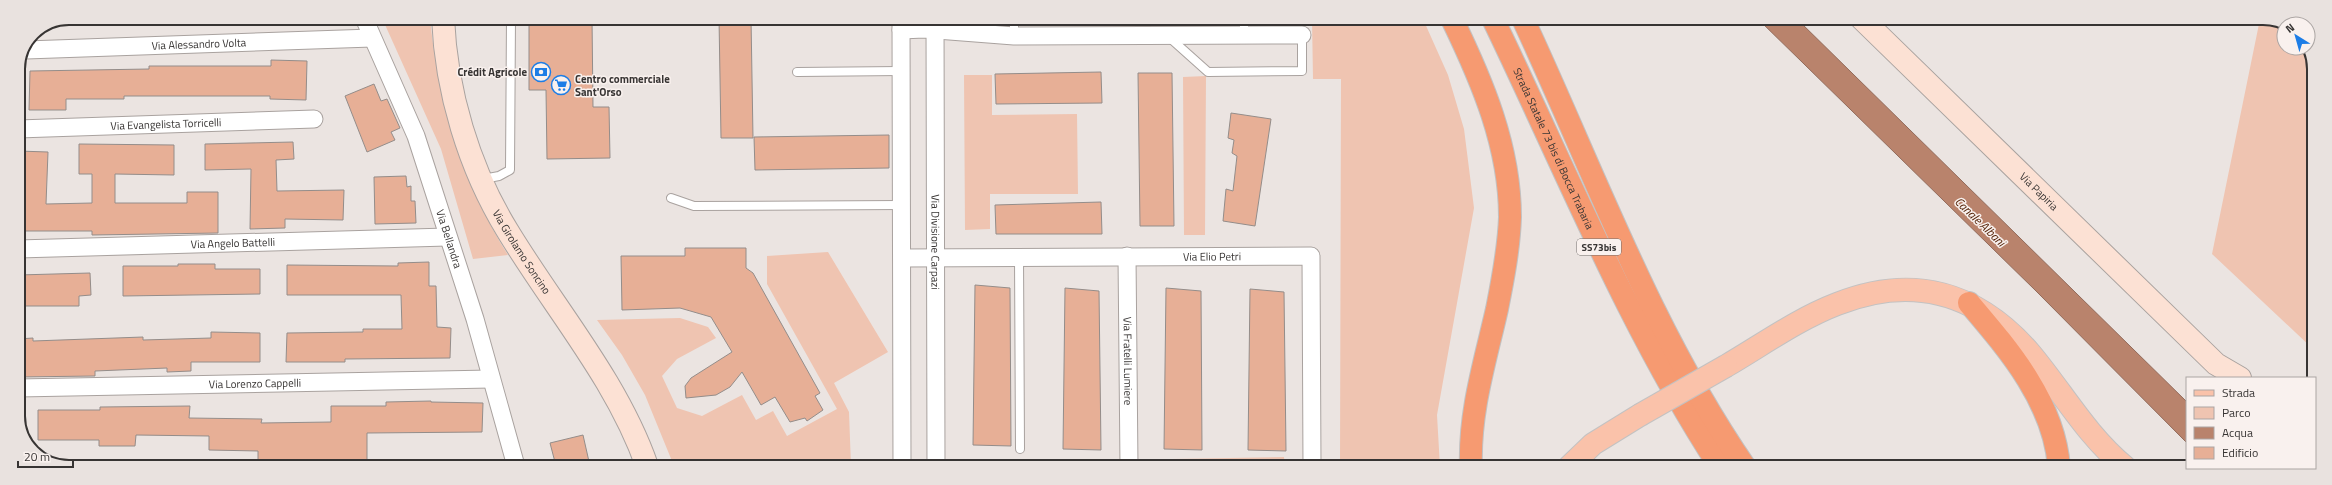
<svg xmlns="http://www.w3.org/2000/svg" width="2332" height="485" font-family="'Titillium Web',sans-serif">
<rect width="100%" height="100%" fill="#ebe4e1"/>
<path fill="#efc4b1" d="M 382,18 L 430,18 C 438,102 463,183 508,255 L 473,259 L 441,149 Z
M 1312,19 L 1423,19 L 1448,75 L 1464,129 L 1474,208 L 1437,415 L 1440,467 L 1340,467 L 1341,79 L 1313,79 Z
M 2260,19 L 2273,19 L 2284,25 L 2284,48 L 2307,48 L 2314,65 L 2313,349 L 2212,254 Z
M 964,75 L 992,75 L 992,115 L 1077,114 L 1078,194 L 990,194 L 990,229 L 965,230 Z
M 1206,76 L 1205,235 L 1184,235 L 1183,77 Z
M 828,252 L 888,352 L 834,383 L 849,412 L 851,466 L 674,466 L 645,395 L 622,355 L 597,320 L 680,318 L 708,327 L 716,338 L 677,359 L 662,376 L 677,408 L 702,416 L 742,395 L 756,420 L 773,411 L 787,436 L 837,409 L 767,284 L 767,256 Z
M 1284,457 L 1285,467 L 951,466 L 951,463 Z"/>
<path fill="#b9836c" stroke="#926b5b" d="M 1758,19 L 1797,19 L 2187,402 L 2187,443 L 2036,291 Z"/>
<path fill="#e7af96" stroke="#948d8a" d="M 529,18 L 592,18 L 593,107 L 609,107 L 610,158 L 547,159 L 546,90 L 529,90 Z
M 719,18 L 751,18 L 753,138 L 721,138 Z
M 271,60 L 307,61 L 306,100 L 270,99 L 270,96 L 124,96 L 124,99 L 66,99 L 66,110 L 29,110 L 30,71 L 149,69 L 149,66 L 271,66 Z
M 1101,72 L 1102,103 L 996,104 L 995,74 Z
M 1138,73 L 1172,73 L 1174,226 L 1140,226 Z
M 374,84 L 381,101 L 387,99 L 400,128 L 391,132 L 395,140 L 367,152 L 345,96 Z
M 1231,113 L 1271,119 L 1255,226 L 1223,221 L 1226,189 L 1233,191 L 1237,156 L 1232,153 L 1234,140 L 1228,138 Z
M 889,135 L 889,168 L 755,170 L 754,137 Z
M 293,142 L 294,159 L 276,160 L 277,191 L 344,190 L 343,220 L 285,219 L 285,228 L 250,229 L 251,169 L 205,170 L 205,144 Z
M 79,144 L 174,145 L 174,175 L 115,174 L 115,203 L 187,203 L 187,192 L 218,192 L 218,233 L 92,235 L 92,231 L 23,231 L 22,185 L 18,185 L 18,151 L 48,152 L 46,204 L 92,203 L 92,174 L 79,174 Z
M 406,176 L 407,187 L 411,186 L 411,201 L 415,201 L 416,223 L 375,224 L 374,177 Z
M 1101,202 L 1102,234 L 996,234 L 995,205 Z
M 685,248 L 746,248 L 746,268 L 753,273 L 820,393 L 815,396 L 823,410 L 807,421 L 805,418 L 790,422 L 775,397 L 761,405 L 742,372 L 730,387 L 716,395 L 686,398 L 685,386 L 691,378 L 732,352 L 711,317 L 680,308 L 622,310 L 621,256 L 685,256 Z
M 429,262 L 429,286 L 436,286 L 437,327 L 451,328 L 450,358 L 345,359 L 345,362 L 286,362 L 287,333 L 363,332 L 363,329 L 402,329 L 401,295 L 287,295 L 287,265 L 398,266 L 398,263 Z
M 178,264 L 215,264 L 215,269 L 260,269 L 260,294 L 123,296 L 123,266 L 178,266 Z
M 90,273 L 91,295 L 79,296 L 79,306 L 18,306 L 18,275 Z
M 975,285 L 1010,288 L 1011,446 L 973,445 Z
M 1065,288 L 1099,291 L 1101,450 L 1063,449 Z
M 1166,288 L 1201,291 L 1202,450 L 1164,449 Z
M 1250,289 L 1284,292 L 1286,451 L 1248,450 Z
M 211,332 L 260,333 L 260,362 L 191,362 L 191,371 L 167,372 L 167,368 L 95,371 L 95,376 L 18,377 L 18,339 L 33,338 L 33,341 L 143,337 L 143,340 L 211,338 Z
M 431,401 L 431,402 L 483,403 L 482,432 L 367,433 L 367,466 L 258,466 L 258,451 L 209,450 L 209,436 L 136,435 L 135,446 L 99,446 L 99,440 L 38,440 L 38,410 L 100,410 L 100,407 L 190,406 L 189,418 L 262,419 L 261,423 L 331,422 L 331,406 L 386,406 L 386,402 Z
M 583,435 L 590,466 L 556,466 L 550,443 Z"/>
<g fill="none" stroke-linecap="round" stroke-linejoin="round">
<g stroke="#a9a29f" stroke-width="10">
<path id="lane" d="M 1244,35 L 1244,18
M 1014,36 L 1014,18
M 1170,38 L 1208,72 L 1302,71 L 1302,35
M 797,72 L 901,71
M 483,179 L 499,176 L 510,170 L 511,18
M 671,198 L 694,206 L 901,205
M 1019,257 L 1020,449"/>
</g>
<g stroke="#a9a29f" stroke-width="19">
<g id="street">
<path id="s1" d="M 364,18 L 416,136 L 475,319 L 516,466"/>
<path d="M 901,18 L 902,466"/>
<path id="s2" d="M 935,18 L 936,466"/>
<path d="M 901,30 L 924,29 L 1014,36 L 1302,35"/>
<path id="s3" d="M 26,50 L 372,38"/>
<path id="s4" d="M 18,129 L 314,119"/>
<path id="s5" d="M 18,249 L 447,237"/>
<path id="s6" d="M 1127,256 L 1129,467"/>
<path id="s7" d="M 902,258 L 1311,256 L 1312,467"/>
<path id="s8" d="M 18,388 L 491,379"/>
</g>
</g>
<g stroke="#a9a29f" stroke-width="24">
<g id="secondary">
<path id="s9" d="M 443,18 C 446,91 469,168 507,230 C 554,308 617,380 647,466"/>
<path id="s10" d="M 1862,19 L 2216,364 L 2240,378"/>
</g>
</g>
<g stroke="#c3c2c2" stroke-width="24">
<path id="primary" d="M 1726,366 C 1762,345 1798,319 1837,304 C 1913,274 1977,292 2030,353 C 2062,391 2086,435 2125,467
M 1569,467 L 1593,444 L 1640,415"/>
</g>
<g stroke="#c3c2c2" stroke-width="24">
<g id="highway">
<path d="M 1452,19 C 1482,81 1510,146 1510,217 C 1509,248 1503,279 1497,309 C 1485,362 1469,412 1471,467"/>
<path id="s11" d="M 1493,19 C 1566,170 1628,326 1720,467"/>
<path d="M 1523,19 C 1593,169 1650,329 1745,467"/>
<path d="M 1969,303 C 2009,350 2054,402 2059,467"/>
</g>
</g>
<use href="#lane" stroke="#fff" stroke-width="8"/>
<use href="#street" stroke="#fff" stroke-width="17"/>
<use href="#secondary" stroke="#fce1d4" stroke-width="22"/>
<use href="#primary" stroke="#fac2aa" stroke-width="22"/>
<use href="#highway" stroke="#f69a71" stroke-width="22"/>
<g stroke="#c3c2c2" stroke-width="24" stroke-linecap="butt">
<path id="primary-bridge" d="M 1640,415 L 1726,366"/>
</g>
<use href="#primary-bridge" stroke="#fac2aa" stroke-width="22"/>
</g>
<defs>
<g id="bank-ring" transform="scale(1)"><circle r="9.5" fill="#f9f1ee" stroke="#1d7de6" stroke-width="1.5"/><path d="M-6-4H6V4H-6ZM0-2.3a2.3 2.3 0 1 0 0 4.6a2.3 2.3 0 1 0 0-4.6Z" fill="#1d7de6"/></g>
<g id="supermarket-ring" transform="scale(1)"><circle r="9.5" fill="#f9f1ee" stroke="#1d7de6" stroke-width="1.5"/><path d="M-6-5.5h2.5l.6 2H6L4.5 2H-2.5L-4.4-4H-6ZM-1.5 3.2a1.3 1.3 0 1 0 .1 0ZM3 3.2a1.3 1.3 0 1 0 .1 0Z" fill="#1d7de6"/></g>
</defs>
<g fill-rule="evenodd">
<use href="#bank-ring" x="541" y="72"/>
<use href="#supermarket-ring" x="561" y="85"/>
</g>
<g text-anchor="middle" stroke-width="3" stroke-linejoin="round" paint-order="stroke">
<rect fill="#f9f1ee" stroke="#716d6b" stroke-width="1" x="1577" y="239" width="44" height="16" rx="3"/>
<g font-size="10" font-weight="bold" fill="#373433">
<text x="1599" y="251">SS73bis</text>
</g>
<g font-size="11" fill="#373433" stroke="#f9f1ee">
<text dy="4" stroke="none"><textPath href="#s3" startOffset="173">Via Alessandro Volta</textPath></text>
<text dy="4" stroke="none"><textPath href="#s4" startOffset="148">Via Evangelista Torricelli</textPath></text>
<text dy="4" stroke="none"><textPath href="#s11" startOffset="143">Strada Statale 73 bis di Bocca Trabaria</textPath></text>
<text dy="4" stroke="none"><textPath href="#s10" startOffset="247">Via Papiria</textPath></text>
<text dy="4" stroke="none"><textPath href="#s1" startOffset="237">Via Bellandra</textPath></text>
<text dy="4" stroke="none"><textPath href="#s2" startOffset="224">Via Divisione Carpazi</textPath></text>
<text dy="4" stroke="none"><textPath href="#s5" startOffset="215">Via Angelo Battelli</textPath></text>
<text dy="4" stroke="none"><textPath href="#s9" startOffset="250">Via Girolamo Soncino</textPath></text>
<text dy="4" stroke="none"><textPath href="#s7" startOffset="310">Via Elio Petri</textPath></text>
<text dy="4" stroke="none"><textPath href="#s6" startOffset="105">Via Fratelli Lumiere</textPath></text>
<text dy="4" stroke="none"><textPath href="#s8" startOffset="237">Via Lorenzo Cappelli</textPath></text>
</g>
<g font-size="11" font-weight="bold" fill="#373433" stroke="#f9f1ee" text-anchor="end">
<text x="527" y="76">Crédit Agricole</text>
<text x="575" y="83" text-anchor="start">Centro commerciale<tspan x="575" dy="13">Sant'Orso</tspan></text>
</g>
<g font-size="12" font-style="italic" fill="#501e03" stroke="#f9f1ee">
<text transform="translate(1980 222) rotate(44)" y="4">Canale Albani</text>
</g>
</g>
<path d="M0 0H2332V485H0ZM69 25H2263A44 44 0 0 1 2307 69V416A44 44 0 0 1 2263 460H69A44 44 0 0 1 25 416V69A44 44 0 0 1 69 25Z" fill="#e9e2df" fill-rule="evenodd"/>
<path fill="none" stroke="#373433" stroke-width="2" d="M69 25H2263A44 44 0 0 1 2307 69V416A44 44 0 0 1 2263 460H69A44 44 0 0 1 25 416V69A44 44 0 0 1 69 25Z"/>
<rect x="2186" y="377" width="130" height="92" fill="#f9f1ee" stroke="#aba5a3"/>
<rect x="2194" y="390" width="20" height="6" fill="#fac2aa" stroke="#aba5a3"/>
<text x="2222" y="397" font-size="12" fill="#373433">Strada</text>
<rect x="2194" y="407" width="20" height="12" fill="#efc4b1" stroke="#aba5a3"/>
<text x="2222" y="417" font-size="12" fill="#373433">Parco</text>
<rect x="2194" y="427" width="20" height="12" fill="#b9836c" stroke="#aba5a3"/>
<text x="2222" y="437" font-size="12" fill="#373433">Acqua</text>
<rect x="2194" y="447" width="20" height="12" fill="#e7af96" stroke="#aba5a3"/>
<text x="2222" y="457" font-size="12" fill="#373433">Edificio</text>
<g transform="translate(2296 36) rotate(323)"><circle r="19" fill="#f9f1ee" stroke="#aba5a3"/>
<path d="M0-3L7 15L0 10L-7 15Z" fill="#1d7de6"/>
<text y="-6" font-size="11" font-weight="bold" text-anchor="middle" fill="#373433">N</text>
</g>
<path d="M18 461v6h55v-6" fill="none" stroke="#373433" stroke-width="2"/>
<text x="24" y="461" font-size="12" fill="#373433" stroke="#f9f1ee" stroke-width="3" paint-order="stroke">20 m</text>
</svg>
